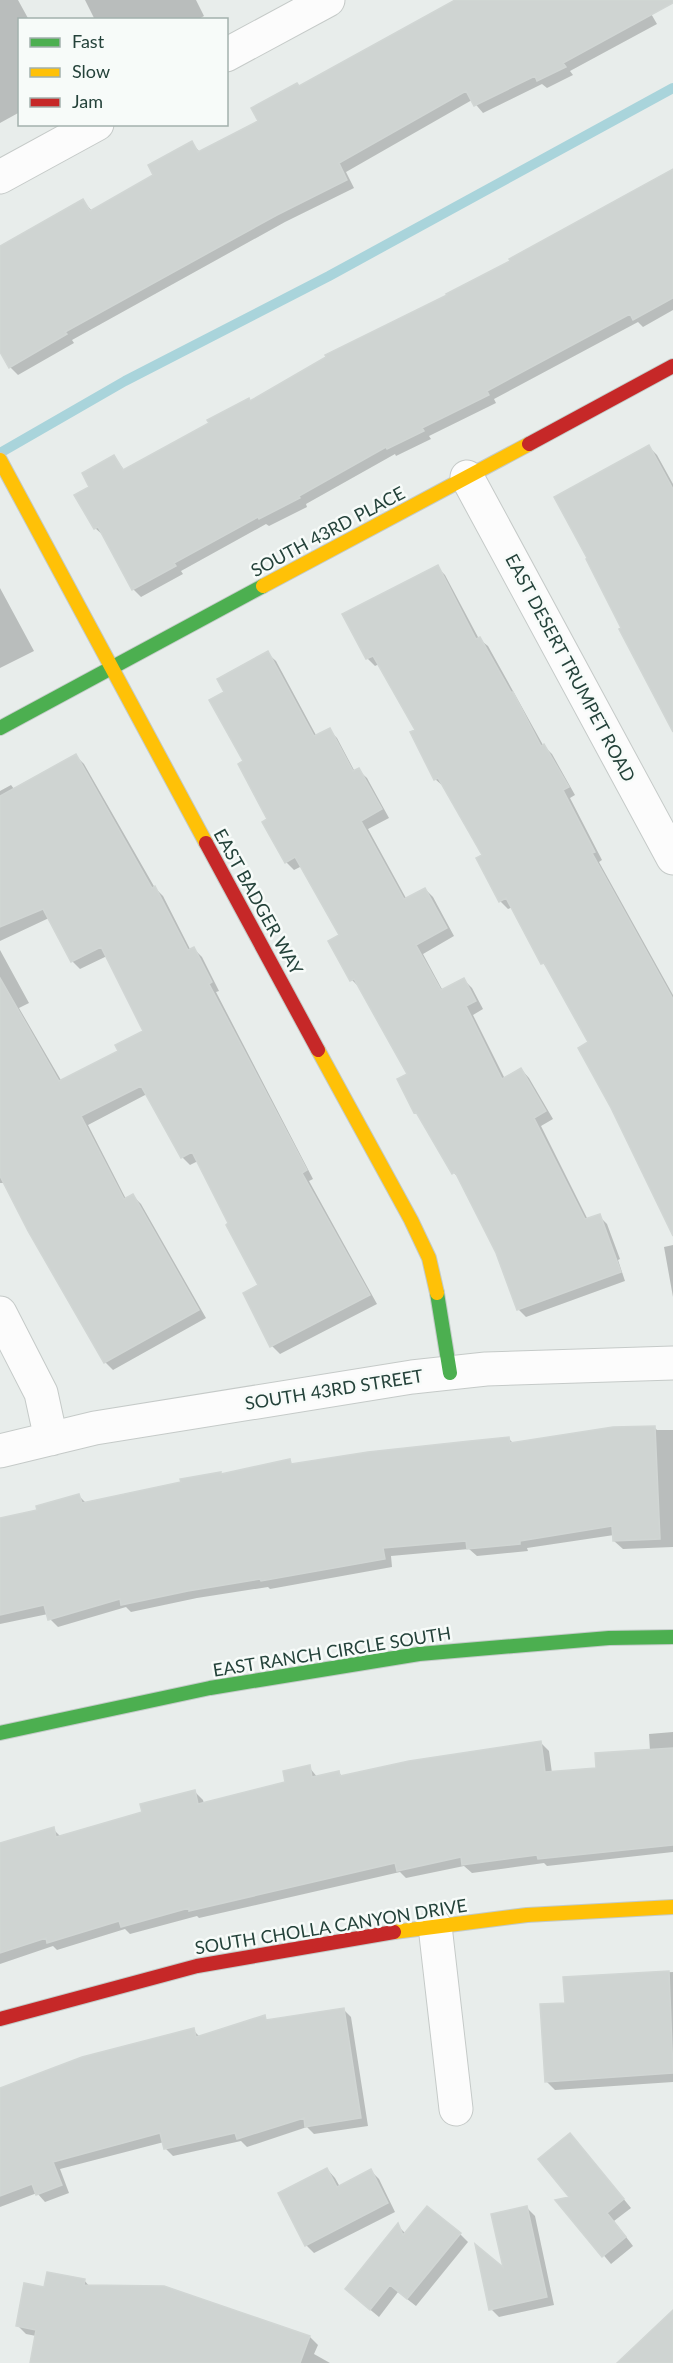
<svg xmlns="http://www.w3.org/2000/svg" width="673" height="2363" font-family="Lato,sans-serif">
<rect width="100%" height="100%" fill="#e8edeb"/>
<path fill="#0003" d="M 0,0 L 18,0 L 29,20 L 20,20 L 20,112 L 0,123 Z
M 85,0 L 196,0 L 204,16 L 197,20 L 95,20 Z
M 459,0 L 655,0 L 646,5 L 657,24 L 570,71 L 573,75 L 547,88 L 542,84 L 483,113 L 472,100 L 346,172 L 354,188 L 285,222 L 72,340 L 74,343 L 18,375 L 10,367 L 0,349 L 0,248 L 83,201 L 92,211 L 155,176 L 191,143 L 200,152 L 260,121 L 299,87 Z
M 673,171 L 673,310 L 643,327 L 638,322 L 494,399 L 496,403 L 429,436 L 431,439 L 396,456 L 395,454 L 306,504 L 307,507 L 269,526 L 266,524 L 181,571 L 183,574 L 141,597 L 133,589 L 104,536 L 95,528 L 92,487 L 114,457 L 125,471 L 449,296 Z
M 649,447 L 657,455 L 673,484 L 673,729 L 623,629 Z
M 437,567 L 445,575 L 479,639 L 488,646 L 543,745 L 552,754 L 575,795 L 570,798 L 602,860 L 599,862 L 673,995 L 673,1228 L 590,1043 L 549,970 L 543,963 L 513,907 L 508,909 L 500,901 L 484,855 L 444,787 L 435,779 L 417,730 L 379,664 L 375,666 L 367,658 Z
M 0,588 L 34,651 L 0,668 Z
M 267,653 L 276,661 L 317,737 L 329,730 L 337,738 L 355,772 L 358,770 L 367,778 L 389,818 L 368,829 L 407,900 L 425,889 L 433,897 L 454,936 L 423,954 L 443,991 L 464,980 L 472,988 L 483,1009 L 473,1015 L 505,1079 L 521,1069 L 529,1078 L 553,1119 L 541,1126 L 588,1220 L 599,1216 L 607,1224 L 620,1259 L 618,1260 L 625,1281 L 526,1317 L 518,1309 L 498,1253 L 460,1179 L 454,1173 L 423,1119 L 415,1112 L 409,1074 L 360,988 L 352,980 L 341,936 L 302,866 L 294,870 L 286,862 L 245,762 L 226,692 Z
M 76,756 L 84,764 L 155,888 L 163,896 L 191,951 L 194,949 L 202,957 L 219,991 L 216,992 L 313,1179 L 309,1181 L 377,1304 L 280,1354 L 272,1346 L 260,1286 L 198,1161 L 190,1165 L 182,1157 L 147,1094 L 88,1125 L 126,1199 L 133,1196 L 141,1204 L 206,1318 L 113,1370 L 105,1362 L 5,1183 L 0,1183 L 0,950 L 29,1003 L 19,1008 L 62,1082 L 120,1052 L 145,1032 L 107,956 L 80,969 L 72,961 L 49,918 L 0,941 L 0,791 L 11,785 L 14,789 Z
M 673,1245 L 673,1297 L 664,1247 Z
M 654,1427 L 657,1430 L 673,1430 L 673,1547 L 623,1549 L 614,1541 L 614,1535 L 527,1548 L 528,1551 L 477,1556 L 469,1549 L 391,1556 L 392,1567 L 270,1589 L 268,1587 L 197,1598 L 131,1612 L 126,1607 L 58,1627 L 50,1619 L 48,1614 L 0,1624 L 0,1520 L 39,1511 L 79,1496 L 87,1504 L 289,1461 L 294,1465 L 509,1439 L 514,1444 Z
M 673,1732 L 673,1852 L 547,1866 L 544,1863 L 472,1873 L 464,1866 L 406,1878 L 400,1872 L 199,1918 L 197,1916 L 130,1934 L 125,1929 L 57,1950 L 53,1946 L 0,1964 L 0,1845 L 53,1829 L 61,1837 L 144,1813 L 195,1792 L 203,1800 L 204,1804 L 287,1783 L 309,1767 L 318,1778 L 339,1773 L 343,1777 L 541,1743 L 549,1751 L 552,1773 L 598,1769 L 650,1751 L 649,1734 Z
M 673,1972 L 673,2082 L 555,2090 L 547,2082 L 567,2004 L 565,1978 Z
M 343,2009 L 351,2017 L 368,2126 L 314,2134 L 307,2127 L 247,2147 L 241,2141 L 173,2156 L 165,2148 L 164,2142 L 60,2169 L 69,2193 L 45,2202 L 37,2193 L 0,2207 L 0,2089 L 193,2030 L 200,2037 L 264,2017 L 268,2021 Z
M 578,2143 L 631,2208 L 614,2221 L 633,2246 L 611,2264 L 558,2201 L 572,2198 Z
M 327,2169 L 335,2178 L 340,2187 L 371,2171 L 379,2179 L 395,2212 L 314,2253 L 306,2245 Z
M 527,2208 L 535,2216 L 554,2305 L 499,2317 L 491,2309 Z
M 398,2226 L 406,2234 L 460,2234 L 468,2242 L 416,2306 L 398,2292 L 379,2317 L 355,2297 Z
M 84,2280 L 90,2287 L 310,2337 L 318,2345 L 314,2354 L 330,2363 L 32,2363 L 36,2336 L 26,2334 L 18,2326 L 46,2288 Z"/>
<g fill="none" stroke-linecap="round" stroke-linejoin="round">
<path stroke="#a9d4db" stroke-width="10" d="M 0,453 L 125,381 L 329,276 L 673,88"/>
</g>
<path fill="#cfd4d2" stroke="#d1d6d4" stroke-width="1.5" d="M 455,0 L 673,0 L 673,3 L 563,63 L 566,67 L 537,81 L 535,76 L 474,106 L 466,91 L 339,163 L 347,180 L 277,215 L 65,332 L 67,334 L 9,368 L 0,352 L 0,246 L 83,199 L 90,211 L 153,175 L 148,165 L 192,141 L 198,152 L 258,121 L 251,108 L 297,83 L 299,86 Z
M 673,169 L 673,298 L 633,320 L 630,314 L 487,391 L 489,395 L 422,428 L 424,431 L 387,449 L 386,447 L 299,496 L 300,498 L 259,519 L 258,517 L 174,563 L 176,566 L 132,590 L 98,527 L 94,529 L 74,495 L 89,487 L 82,473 L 114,455 L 123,470 L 209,423 L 207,420 L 249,398 L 250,401 L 326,357 L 325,355 L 447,295 L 446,294 L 510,261 L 509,259 Z
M 649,445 L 673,489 L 673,732 L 619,629 L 621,628 L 586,559 L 587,558 L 554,497 Z
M 438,565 L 476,639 L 480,637 L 511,692 L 513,692 L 541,746 L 544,744 L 569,787 L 563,790 L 595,852 L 592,853 L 673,999 L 673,1236 L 611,1108 L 578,1048 L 588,1042 L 544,963 L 541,964 L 506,898 L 499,902 L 476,858 L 482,855 L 438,778 L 434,780 L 410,732 L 415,730 L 373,656 L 366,659 L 342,614 Z
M 268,651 L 314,736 L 330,728 L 353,771 L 359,768 L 382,809 L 361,821 L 404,899 L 425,888 L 447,928 L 416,945 L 441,990 L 464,978 L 476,1001 L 466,1006 L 502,1079 L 521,1068 L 546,1111 L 534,1118 L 585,1219 L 600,1214 L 621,1272 L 517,1310 L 496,1253 L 455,1172 L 452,1174 L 416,1112 L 414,1113 L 397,1079 L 407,1074 L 354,979 L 350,981 L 328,941 L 339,935 L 295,857 L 285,863 L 262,822 L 267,819 L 238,764 L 243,761 L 209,700 L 224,692 L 217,679 Z
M 76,754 L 152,888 L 155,886 L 188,950 L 194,947 L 212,982 L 209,984 L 307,1170 L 302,1173 L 370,1295 L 270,1347 L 243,1293 L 258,1285 L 226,1225 L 228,1223 L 192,1152 L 181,1158 L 141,1086 L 81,1116 L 124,1199 L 133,1194 L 199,1310 L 104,1363 L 28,1231 L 0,1176 L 0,978 L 59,1081 L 118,1051 L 115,1045 L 143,1031 L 101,947 L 71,962 L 43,909 L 0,927 L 0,796 Z
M 655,1426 L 660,1539 L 613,1541 L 612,1526 L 520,1541 L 520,1544 L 467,1549 L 466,1541 L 383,1548 L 385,1559 L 261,1581 L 260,1579 L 188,1591 L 121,1605 L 120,1599 L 48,1620 L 44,1605 L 0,1615 L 0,1518 L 37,1510 L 36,1506 L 79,1494 L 82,1503 L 181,1482 L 180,1479 L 221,1472 L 221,1474 L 290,1459 L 291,1464 L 368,1452 L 470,1441 L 509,1437 L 510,1443 L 613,1427 Z
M 541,1741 L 545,1772 L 596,1768 L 595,1753 L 673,1748 L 673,1845 L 538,1859 L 537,1855 L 462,1865 L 461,1857 L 397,1871 L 395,1863 L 189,1911 L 189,1908 L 121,1927 L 119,1921 L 47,1943 L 46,1938 L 0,1953 L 0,1843 L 54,1827 L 56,1837 L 142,1812 L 140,1804 L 195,1790 L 198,1804 L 285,1782 L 283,1771 L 310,1765 L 312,1777 L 339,1771 L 340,1776 L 409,1761 Z
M 669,1971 L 673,2073 L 545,2082 L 540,2004 L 565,2003 L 563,1977 Z
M 344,2008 L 361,2118 L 305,2127 L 304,2118 L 237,2139 L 235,2133 L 164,2149 L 160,2133 L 53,2162 L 62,2185 L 36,2195 L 32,2184 L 0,2196 L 0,2088 L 82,2057 L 194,2028 L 196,2037 L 265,2015 L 266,2020 Z
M 570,2133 L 624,2199 L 607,2213 L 626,2237 L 602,2257 L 555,2200 L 569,2197 L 538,2159 Z
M 327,2168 L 337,2187 L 371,2169 L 388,2203 L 305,2246 L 278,2193 Z
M 427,2206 L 461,2233 L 407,2299 L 390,2285 L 370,2310 L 345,2289 L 398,2223 L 403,2235 Z
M 527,2206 L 547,2297 L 489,2310 L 475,2244 L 503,2267 L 491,2214 Z
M 47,2272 L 85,2279 L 84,2285 L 164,2286 L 310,2336 L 300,2363 L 30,2363 L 36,2330 L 16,2326 L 24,2283 L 44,2287 Z
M 673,2310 L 673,2363 L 617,2363 Z"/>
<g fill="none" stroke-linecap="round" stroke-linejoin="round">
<g stroke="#c5cac8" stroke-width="35">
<path id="street" d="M 226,55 L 328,0
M 0,177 L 97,124
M 467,477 L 673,858
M 0,1313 L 41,1393 L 51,1439
M 0,1451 L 95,1428 L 412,1377 L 486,1369 L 673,1363
M 435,1926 L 456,2109"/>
</g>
<g stroke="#c3cbc8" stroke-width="16">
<path id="fast" d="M 0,728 L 263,586
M 437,1293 L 450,1373
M 0,1733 L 210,1688 L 419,1654 L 609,1638 L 673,1637"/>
</g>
<g stroke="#c3cbc8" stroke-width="16">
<path id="slow" d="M 0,460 L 206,843
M 263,586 L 529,444
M 318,1050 L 411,1220 L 429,1258 L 437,1293
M 394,1932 L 527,1915 L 673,1907"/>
</g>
<g stroke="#c3cbc8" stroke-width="16">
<path id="jam" d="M 529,444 L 673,366
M 206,843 L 318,1050
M 0,2019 L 197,1966 L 394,1932"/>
</g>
<use href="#street" stroke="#fcfcfc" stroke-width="33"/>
<use href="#fast" stroke="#4caf50" stroke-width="14"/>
<use href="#slow" stroke="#ffc107" stroke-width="14"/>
<use href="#jam" stroke="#c62828" stroke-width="14"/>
</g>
<g text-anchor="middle" stroke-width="5" stroke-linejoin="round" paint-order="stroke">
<g font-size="18" fill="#24423a" stroke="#f7fbf9">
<text transform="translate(328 532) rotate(-28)" y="6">SOUTH 43RD PLACE</text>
<text transform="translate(570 668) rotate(62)" y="6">EAST DESERT TRUMPET ROAD</text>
<text transform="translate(258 902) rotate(61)" y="6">EAST BADGER WAY</text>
<text transform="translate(334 1390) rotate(-9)" y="6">SOUTH 43RD STREET</text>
<text transform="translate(332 1652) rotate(-9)" y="6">EAST RANCH CIRCLE SOUTH</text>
<text transform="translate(331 1927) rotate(-9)" y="6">SOUTH CHOLLA CANYON DRIVE</text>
</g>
</g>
<rect x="18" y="18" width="210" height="108" fill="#f7fbf9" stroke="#a3b1ad" stroke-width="1.5"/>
<rect x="30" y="38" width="30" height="9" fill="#4caf50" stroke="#a3b1ad" stroke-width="1.5"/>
<text x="72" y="48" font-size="18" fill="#24423a">Fast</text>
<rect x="30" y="68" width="30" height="9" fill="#ffc107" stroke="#a3b1ad" stroke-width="1.5"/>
<text x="72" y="78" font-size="18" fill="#24423a">Slow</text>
<rect x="30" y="98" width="30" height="9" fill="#c62828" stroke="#a3b1ad" stroke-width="1.5"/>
<text x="72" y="108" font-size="18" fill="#24423a">Jam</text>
</svg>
